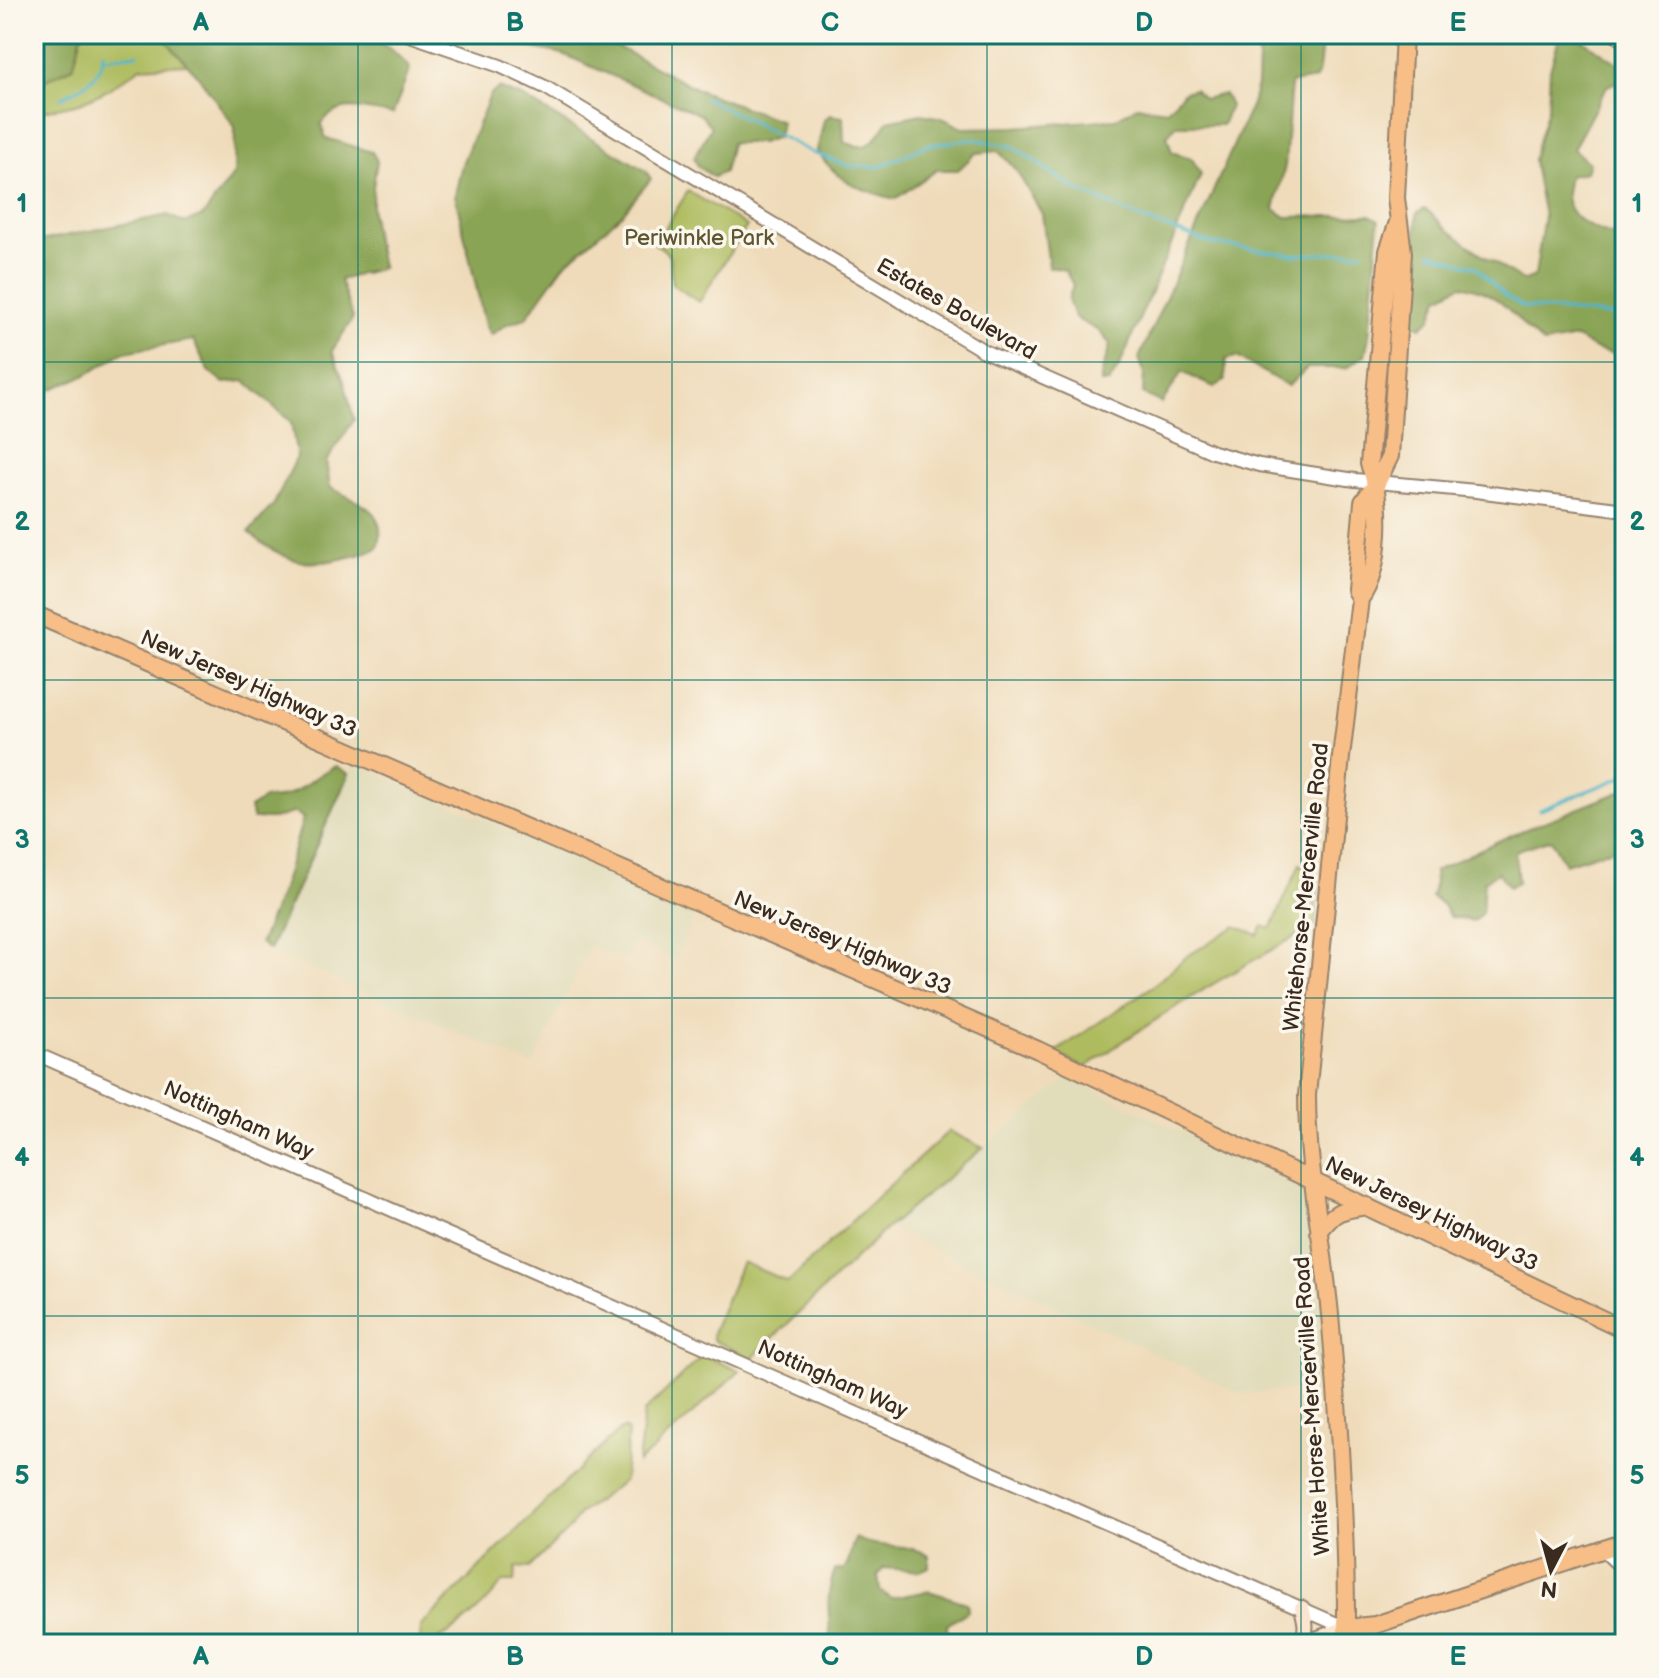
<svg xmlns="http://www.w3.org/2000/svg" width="1659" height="1678" font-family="'Balsamiq Sans',sans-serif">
<rect width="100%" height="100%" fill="#fbf7ec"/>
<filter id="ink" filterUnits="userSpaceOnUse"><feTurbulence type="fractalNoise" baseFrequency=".0125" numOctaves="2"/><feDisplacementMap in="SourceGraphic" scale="16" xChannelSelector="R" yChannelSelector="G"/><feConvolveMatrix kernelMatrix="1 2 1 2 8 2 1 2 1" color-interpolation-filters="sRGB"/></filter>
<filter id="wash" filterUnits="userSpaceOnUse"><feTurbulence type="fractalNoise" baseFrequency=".006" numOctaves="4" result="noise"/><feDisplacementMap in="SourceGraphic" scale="32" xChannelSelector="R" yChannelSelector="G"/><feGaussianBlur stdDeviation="1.8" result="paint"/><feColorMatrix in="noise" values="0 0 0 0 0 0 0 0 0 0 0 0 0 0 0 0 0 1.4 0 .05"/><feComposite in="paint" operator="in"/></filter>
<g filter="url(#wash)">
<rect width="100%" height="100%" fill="#efdbba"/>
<path fill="#e1dcba" d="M 354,763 L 691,910 L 694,914 L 694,919 L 676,959 L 634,941 L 626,960 L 590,945 L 533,1065 L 269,950 Z
M 1068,1078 L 1298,1187 L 1306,1194 L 1317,1270 L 1327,1387 L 1241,1394 L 888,1227 Z"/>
<path fill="#aebc5e" stroke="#74733e" stroke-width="2" d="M 82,34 L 160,34 L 188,64 L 141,67 L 108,90 L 80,103 L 34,113 L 34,89 L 37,84 L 73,67 Z
M 688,191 L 747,226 L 699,302 L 672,284 C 670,266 675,253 655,244 Z
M 1300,864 L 1309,869 L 1318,881 L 1315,926 C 1235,969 1159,1015 1085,1068 L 1054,1053 L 1153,986 L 1186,957 L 1236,926 L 1258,935 L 1263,926 L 1271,929 Z
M 949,1131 L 983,1148 L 888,1227 L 752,1358 L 714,1341 L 712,1337 L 713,1331 L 742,1262 L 788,1282 L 877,1197 Z
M 703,1355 L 740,1371 L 638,1463 L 644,1412 Z
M 621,1429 L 626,1429 L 628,1432 L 624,1481 L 579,1514 L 571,1527 L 529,1568 L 516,1567 L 515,1582 L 503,1582 C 488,1603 446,1644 420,1644 L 421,1626 C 488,1561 552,1492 621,1429 Z"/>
<path fill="#8aa455" stroke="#62673a" stroke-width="2" d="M 34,34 L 82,34 L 73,67 L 37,84 L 34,89 Z
M 160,34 L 364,34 L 392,50 L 410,68 L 393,114 C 365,111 340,98 321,124 L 326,138 L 372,152 L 377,161 C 369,205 370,225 382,268 L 340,280 L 353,318 L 332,351 L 344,381 L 354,420 L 326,462 L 330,487 C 359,504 389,509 378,548 C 363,555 321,565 304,562 C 284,559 263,545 249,532 L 274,504 L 297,457 L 291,422 L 245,381 L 224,383 L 209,371 L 193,340 L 124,352 L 84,376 L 34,396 L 34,242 L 168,215 L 185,223 L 203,216 L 234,174 L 235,127 L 198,76 Z
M 458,34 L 593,34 L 701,91 L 781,121 L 778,137 L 760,143 L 731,143 L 724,172 L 713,177 L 698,166 L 694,157 L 711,127 L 701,115 L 563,54 Z
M 1259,34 L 1325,34 C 1318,50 1323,63 1316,79 L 1291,83 L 1285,166 L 1274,209 L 1286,217 L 1370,215 L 1379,220 L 1369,336 L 1365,355 L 1346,368 L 1307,368 L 1288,386 L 1237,357 L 1226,359 L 1225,381 L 1214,387 L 1182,372 L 1162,403 L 1143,394 L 1144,373 L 1139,358 L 1252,104 L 1257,85 Z
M 1560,34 L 1574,34 L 1625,68 L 1625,84 L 1619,81 L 1607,86 L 1573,149 L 1589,163 L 1586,172 L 1569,176 C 1568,182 1566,189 1566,195 C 1567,223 1604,233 1625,239 L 1625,357 L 1595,349 L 1576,338 L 1543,344 C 1511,317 1507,295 1461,285 L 1439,297 L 1431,319 L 1421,327 L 1412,322 L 1417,213 L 1424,209 C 1435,214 1439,223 1448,230 C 1472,248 1497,265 1523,281 L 1535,276 L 1544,216 L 1533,159 L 1548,108 L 1550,70 Z
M 499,88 L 524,98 L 646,171 L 651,179 L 622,214 L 564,265 L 526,318 L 507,324 L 491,335 L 485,325 L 455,195 L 462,164 L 490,95 Z
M 1194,89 L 1205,99 L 1224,94 L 1230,106 L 1222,125 L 1176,125 L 1167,136 L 1172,152 L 1192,159 L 1201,174 L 1120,365 L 1109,383 L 1101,383 C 1100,370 1108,357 1110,344 L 1099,331 L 1075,318 L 1068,300 L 1073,285 L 1065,270 L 1049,267 L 1042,214 L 1015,168 L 998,151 L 976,153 L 958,170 L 937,170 L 895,199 C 859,190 838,182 817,151 L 824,120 L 830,115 L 843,117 L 844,142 C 870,153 874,141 888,121 L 921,114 L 942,118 L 963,128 L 1015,127 L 1115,119 L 1137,106 L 1167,110 L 1184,92 Z
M 336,766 L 349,774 L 269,950 L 260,943 L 283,887 L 303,818 L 295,812 L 273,819 L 253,819 L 250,808 L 265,798 C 293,803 312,775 336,766 Z
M 1625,790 L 1625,845 L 1565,864 L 1551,839 L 1515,851 L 1518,882 L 1509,887 L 1498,872 L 1484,881 L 1482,913 L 1473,921 L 1450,917 L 1443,905 L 1431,897 L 1435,883 L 1434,871 L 1511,835 Z
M 856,1538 C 879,1551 908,1541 929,1556 L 929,1567 L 920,1571 L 884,1568 L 878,1575 L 880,1591 L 891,1598 L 929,1591 L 967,1603 L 968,1611 L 947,1625 L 948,1644 L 831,1644 C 829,1618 825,1594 835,1570 L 844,1569 C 852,1559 849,1548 856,1538 Z"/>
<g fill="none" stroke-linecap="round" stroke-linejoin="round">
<path stroke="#4bb5c8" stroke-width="3" d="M 103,58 L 138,54
M 61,98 C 79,88 104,78 103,52
M 705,98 L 813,153 L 849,166 L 879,167 L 928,145 L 974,139 L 1014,147 L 1075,189 L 1147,221 L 1213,244 L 1296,255 L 1362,252
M 1431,253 L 1476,267 L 1504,295 L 1523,307 L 1625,317
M 1540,810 L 1625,776"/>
</g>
</g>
<g filter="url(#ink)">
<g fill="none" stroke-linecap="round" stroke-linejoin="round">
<g stroke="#95826c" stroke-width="16">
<path id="tertiary" d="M 407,34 L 500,66 L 545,87 L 984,351 L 1213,452 L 1259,465 L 1355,480 L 1476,491 L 1625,510
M 34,1053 L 1346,1628
M 1603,1550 L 1625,1571"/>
</g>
<g stroke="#95826c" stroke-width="18">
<path id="secondary" d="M 1616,34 L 1625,40
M 1300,1644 C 1308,1630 1306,1623 1302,1608
M 1302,1644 L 1346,1628"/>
</g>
<g stroke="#95826c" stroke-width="20">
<path id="primary" d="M 1360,599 L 1355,590 L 1363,502 L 1377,483 L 1390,456 L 1403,253 L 1396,198 L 1404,34
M 34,614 L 1038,1050 L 1625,1330
M 1319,1232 C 1335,1210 1341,1210 1367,1206
M 1346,1628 L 1375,1625 L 1625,1542
M 1346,1644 C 1347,1539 1340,1432 1331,1326 C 1325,1249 1307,1173 1307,1095 L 1341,757 L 1360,599 C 1382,570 1383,497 1369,464 L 1388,251 L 1398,222"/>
</g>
<use href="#tertiary" stroke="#fff" stroke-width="12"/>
<use href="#secondary" stroke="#fce5cf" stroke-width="14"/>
<use href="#primary" stroke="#f7be88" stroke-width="16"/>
</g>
</g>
<path fill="none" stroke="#0f766e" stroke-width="2" stroke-opacity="0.55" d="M 358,34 L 358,1644M 672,34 L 672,1644M 987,34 L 987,1644M 1301,34 L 1301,1644M 34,362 L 1625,362M 34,680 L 1625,680M 34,998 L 1625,998M 34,1316 L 1625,1316"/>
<g text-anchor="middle" stroke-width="7" stroke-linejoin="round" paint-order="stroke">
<g font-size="22" fill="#5e5631" stroke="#fbf7ec">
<text x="699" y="245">Periwinkle Park</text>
</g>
<g font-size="22" fill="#3b2a1e" stroke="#fbf7ec">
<text transform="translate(957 308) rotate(30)" y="8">Estates Boulevard</text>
<text transform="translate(249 683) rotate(24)" y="8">New Jersey Highway 33</text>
<text transform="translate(1305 887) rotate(-84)" y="8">Whitehorse-Mercerville Road</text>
<text transform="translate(843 942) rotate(23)" y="8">New Jersey Highway 33</text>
<text transform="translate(239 1119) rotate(24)" y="8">Nottingham Way</text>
<text transform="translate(1432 1213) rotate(26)" y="8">New Jersey Highway 33</text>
<text transform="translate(833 1378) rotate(24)" y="8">Nottingham Way</text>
<text transform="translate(1311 1406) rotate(-94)" y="8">White Horse-Mercerville Road</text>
</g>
</g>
<rect width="1659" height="1678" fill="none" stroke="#fbf7ec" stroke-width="88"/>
<g transform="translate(1551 1570) rotate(186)" stroke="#fbf7ec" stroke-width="6" paint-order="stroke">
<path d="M0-6L14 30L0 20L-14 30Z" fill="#3b2a1e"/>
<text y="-12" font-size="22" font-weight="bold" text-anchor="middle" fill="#3b2a1e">N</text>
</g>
<rect x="44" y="44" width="1571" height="1590" fill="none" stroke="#0f766e" stroke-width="3"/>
<g font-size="26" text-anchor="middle" font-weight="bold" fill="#0f766e">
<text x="201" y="31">A</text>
<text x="515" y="31">B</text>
<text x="830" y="31">C</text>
<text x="1144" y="31">D</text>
<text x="1458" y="31">E</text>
<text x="22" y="212">1</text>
<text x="1637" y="212">1</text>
<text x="22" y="530">2</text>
<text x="1637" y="530">2</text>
<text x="22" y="848">3</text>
<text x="1637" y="848">3</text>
<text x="22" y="1166">4</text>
<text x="1637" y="1166">4</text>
<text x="22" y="1484">5</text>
<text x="1637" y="1484">5</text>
<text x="201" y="1665">A</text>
<text x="515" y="1665">B</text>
<text x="830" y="1665">C</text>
<text x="1144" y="1665">D</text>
<text x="1458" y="1665">E</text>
</g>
</svg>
